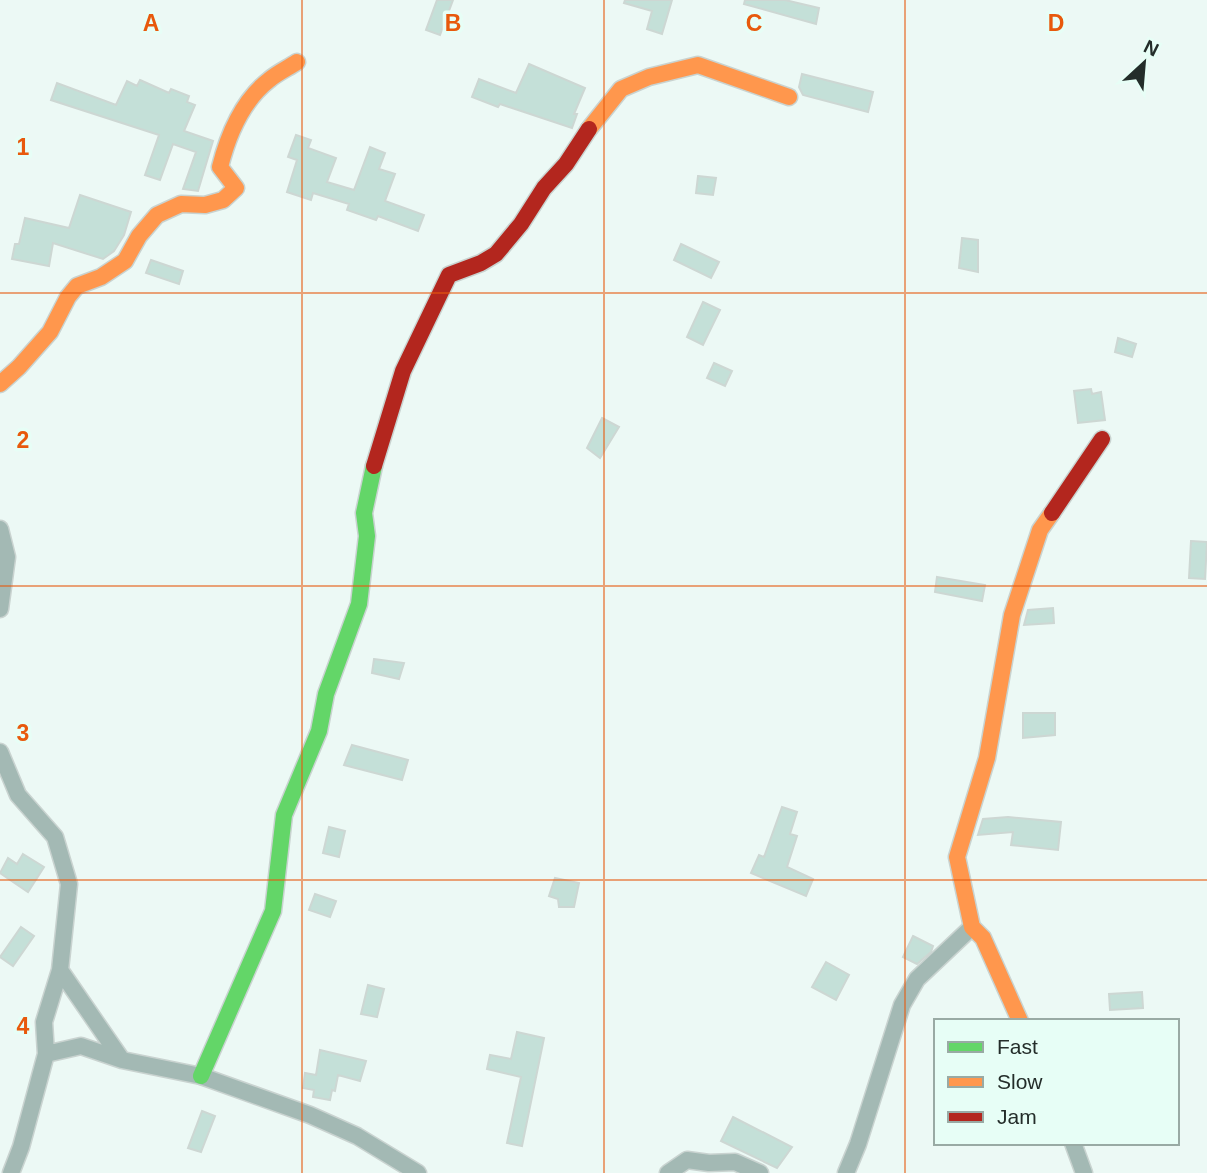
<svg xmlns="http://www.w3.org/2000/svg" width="1207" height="1173" font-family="Helvetica,sans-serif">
<rect width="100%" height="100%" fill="#ecf9f5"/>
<path fill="#c4e0d8" stroke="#cdd7d3" stroke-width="2" d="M 437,0 L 453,0 L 440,35 L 426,30 Z
M 625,0 L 672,0 L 662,34 L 647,29 L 652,11 L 624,3 Z
M 745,0 L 785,0 L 819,8 L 816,24 L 744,4 Z
M 529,64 L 585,88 L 574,114 L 577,114 L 572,128 L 500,104 L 498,107 L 472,97 L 479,79 L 516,93 Z
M 802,74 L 873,92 L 868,112 L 803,95 L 799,87 Z
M 140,80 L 169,93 L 171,89 L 189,96 L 187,102 L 195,105 L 184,131 L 213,141 L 198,191 L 183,189 L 196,152 L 173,144 L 160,180 L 145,175 L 159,135 L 51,100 L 57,83 L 116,105 L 127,81 L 137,86 Z
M 296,135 L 311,140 L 308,148 L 336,158 L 327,182 L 354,190 L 370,147 L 385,153 L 379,169 L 395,174 L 385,201 L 424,215 L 418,231 L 378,216 L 376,220 L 347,210 L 349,204 L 313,193 L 311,200 L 287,192 L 297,160 L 288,157 Z
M 698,176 L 716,178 L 713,195 L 696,193 Z
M 80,195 L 131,212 L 124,235 L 114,251 L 103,259 L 53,243 L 49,266 L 12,259 L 15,244 L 19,244 L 25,218 L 69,228 Z
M 962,238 L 978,240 L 978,272 L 959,268 Z
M 681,244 L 719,262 L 711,278 L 674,260 Z
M 151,260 L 183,271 L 179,284 L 146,273 Z
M 703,302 L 720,310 L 703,345 L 687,337 Z
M 1118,338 L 1136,344 L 1132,357 L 1115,352 Z
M 714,363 L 732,371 L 725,386 L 707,378 Z
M 1091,389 L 1092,394 L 1101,392 L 1105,420 L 1078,423 L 1074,391 Z
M 602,418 L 619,427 L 600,458 L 587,448 Z
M 1191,541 L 1207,542 L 1205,579 L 1189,578 Z
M 937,577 L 985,585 L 982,601 L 935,592 Z
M 1053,608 L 1054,623 L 1024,625 L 1028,610 Z
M 374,659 L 404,663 L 399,679 L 372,673 Z
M 1023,713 L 1055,713 L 1055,735 L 1023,738 Z
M 352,745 L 408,760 L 402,780 L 344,765 Z
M 782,807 L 797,812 L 790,834 L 797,836 L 787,867 L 813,879 L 806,896 L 751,873 L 759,855 L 764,857 Z
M 1008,817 L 1061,822 L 1058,850 L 1011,845 L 1013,832 L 978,835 L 983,819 Z
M 329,827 L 345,831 L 339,857 L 323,853 Z
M 23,854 L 44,867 L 28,892 L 0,873 L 8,858 L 17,864 Z
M 555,878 L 579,883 L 574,907 L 559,907 L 558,899 L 549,896 Z
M 315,894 L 336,901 L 330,917 L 309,910 Z
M 21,927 L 34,936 L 13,966 L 0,957 Z
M 913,936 L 933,946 L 931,952 L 917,964 L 903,957 Z
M 826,962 L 849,975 L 836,1000 L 812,987 Z
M 368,985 L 384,989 L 377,1017 L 361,1014 Z
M 1142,992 L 1143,1008 L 1110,1010 L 1109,994 Z
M 517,1032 L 544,1038 L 522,1146 L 507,1143 L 521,1077 L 487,1069 L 490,1055 L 511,1059 Z
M 320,1050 L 366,1061 L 360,1081 L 338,1075 L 335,1091 L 332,1090 L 330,1100 L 313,1097 L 314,1090 L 303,1088 L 305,1073 L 316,1075 Z
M 202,1111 L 215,1116 L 201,1152 L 188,1148 Z
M 733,1117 L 792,1147 L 777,1168 L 721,1141 Z"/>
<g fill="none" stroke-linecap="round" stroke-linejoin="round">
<g stroke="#c9d3d0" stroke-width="19">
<path id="street" d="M 0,529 L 7,557 L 0,609
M 0,752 L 18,795 L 55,837 L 69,884 L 60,970 L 44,1022 L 46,1054 L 21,1147 L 11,1173
M 60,970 L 122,1060
M 46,1054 L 81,1046 L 122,1060 L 201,1076 L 310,1115 L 357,1136 L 418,1173
M 1073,1143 L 1084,1173
M 668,1173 L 687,1160 L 709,1163 L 735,1162 L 760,1173
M 846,1173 L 858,1144 L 902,1005 L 917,979 L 972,927"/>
</g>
<g stroke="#c9d3d0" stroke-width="19">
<path id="fast" d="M 201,1076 L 273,911 L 284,815 L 319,731 L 326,694 L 359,604 L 367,536 L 364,513 L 374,466"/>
</g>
<g stroke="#c9d3d0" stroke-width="19">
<path id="slow" d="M 589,129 L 621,89 L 649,77 L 698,65 L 789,97
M 0,384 L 19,367 L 50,332 L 68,297 L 77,286 L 101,277 L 125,261 L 139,236 L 157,215 L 181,204 L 205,205 L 223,200 L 236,188 L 220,167 C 228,135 242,101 269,80 C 277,73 288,68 297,62
M 1020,1021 L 983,938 L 972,927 L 957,857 L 987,758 L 1012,615 L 1040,530 L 1052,513"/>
</g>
<g stroke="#c9d3d0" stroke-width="19">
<path id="jam" d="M 374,466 L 403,371 L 449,275 L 481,263 L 496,254 L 521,224 L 544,188 L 566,164 L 589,129
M 1052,513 L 1102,439"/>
</g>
<use href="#street" stroke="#a3b9b4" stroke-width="16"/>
<use href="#fast" stroke="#63d668" stroke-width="16"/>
<use href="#slow" stroke="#ff974d" stroke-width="16"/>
<use href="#jam" stroke="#b3261e" stroke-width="16"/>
</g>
<path fill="none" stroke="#e8590c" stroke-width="2" stroke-opacity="0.55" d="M 302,0 L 302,1173M 604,0 L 604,1173M 905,0 L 905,1173M 0,293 L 1207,293M 0,586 L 1207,586M 0,880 L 1207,880"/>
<g font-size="23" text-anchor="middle" font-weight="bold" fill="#e8590c" stroke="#e7fef6" stroke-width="7" stroke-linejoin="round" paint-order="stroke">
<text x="151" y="31">A</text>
<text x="453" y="31">B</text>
<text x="754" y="31">C</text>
<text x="1056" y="31">D</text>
<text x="23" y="155">1</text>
<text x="23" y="448">2</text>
<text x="23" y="741">3</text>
<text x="23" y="1034">4</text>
</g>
<rect x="934" y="1019" width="245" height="126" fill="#e7fef6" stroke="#99aaa4" stroke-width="2"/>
<rect x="948" y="1042" width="35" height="10" fill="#63d668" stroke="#99aaa4" stroke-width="2"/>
<text x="997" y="1054" font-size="21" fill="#242d2a">Fast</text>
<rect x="948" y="1077" width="35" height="10" fill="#ff974d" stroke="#99aaa4" stroke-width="2"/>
<text x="997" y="1089" font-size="21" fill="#242d2a">Slow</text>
<rect x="948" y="1112" width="35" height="10" fill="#b3261e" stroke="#99aaa4" stroke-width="2"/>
<text x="997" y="1124" font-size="21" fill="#242d2a">Jam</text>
<g transform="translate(1144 63) rotate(26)" stroke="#e7fef6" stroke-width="5" paint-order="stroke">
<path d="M0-5L12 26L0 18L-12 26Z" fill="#242d2a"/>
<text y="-10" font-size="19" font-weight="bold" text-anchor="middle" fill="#242d2a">N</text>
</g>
</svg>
